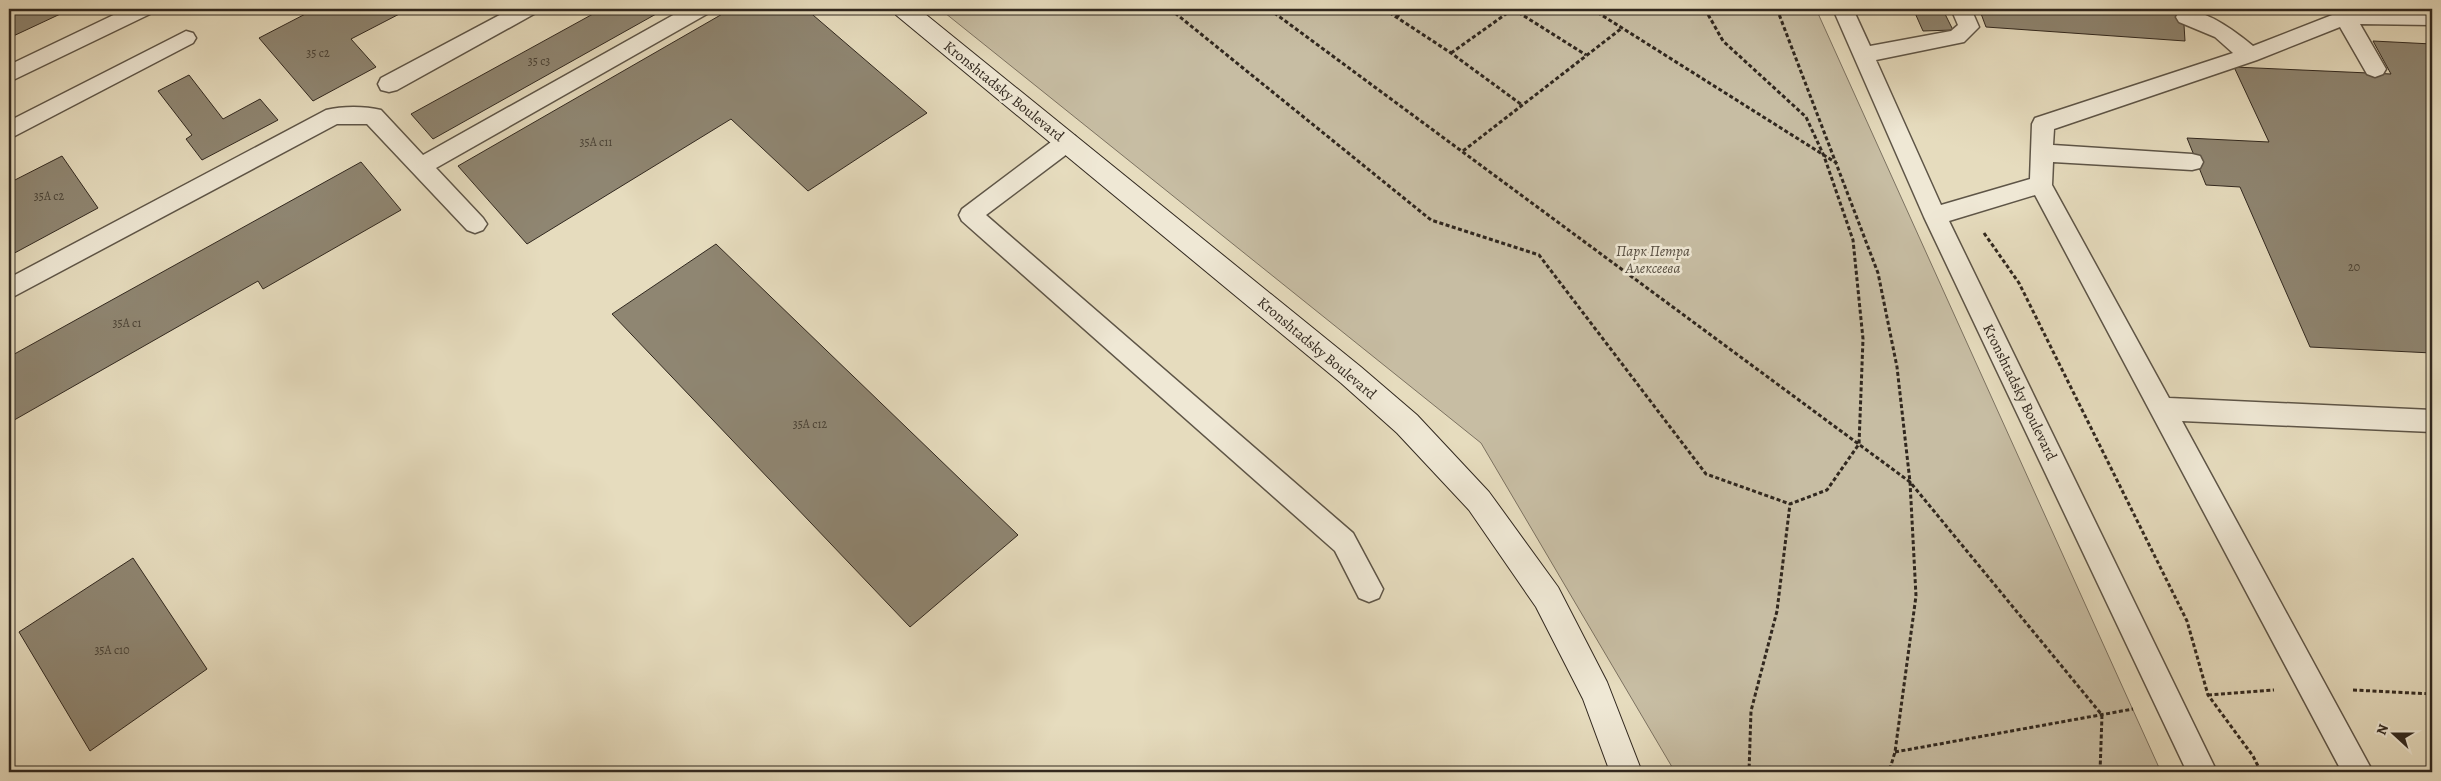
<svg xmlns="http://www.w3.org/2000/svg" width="2441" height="781" font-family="Alegreya,serif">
<rect width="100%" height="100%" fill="#e6dcbe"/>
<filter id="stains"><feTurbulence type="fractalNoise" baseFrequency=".004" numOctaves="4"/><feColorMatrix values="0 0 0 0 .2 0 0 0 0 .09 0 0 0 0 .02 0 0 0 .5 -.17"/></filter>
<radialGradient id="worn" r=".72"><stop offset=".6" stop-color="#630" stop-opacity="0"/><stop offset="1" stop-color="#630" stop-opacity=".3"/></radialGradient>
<path fill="#c7bda3" stroke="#7c7261" d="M 940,9 L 1816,9 L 2161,772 L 1675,772 L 1481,443 Z"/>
<path fill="#8f8672" stroke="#31281f" d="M 9,9 L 71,9 L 9,38 Z
M 315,9 L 409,9 L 351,39 L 376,67 L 313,101 L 259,38 Z
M 602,9 L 665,9 L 433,139 L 411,114 Z
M 731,9 L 806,9 L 927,113 L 808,191 L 731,119 L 527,244 L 458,166 Z
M 1913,9 L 2183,9 L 2185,41 L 1986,27 L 1980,11 L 1915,13 Z
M 1944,12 L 1953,30 L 1923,31 L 1915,13 Z
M 2373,41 L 2432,44 L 2432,353 L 2310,347 L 2240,187 L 2206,185 L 2187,138 L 2269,142 L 2234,67 L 2391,74 Z
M 189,75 L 223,119 L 260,99 L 278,120 L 202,160 L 186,139 L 192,135 L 158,91 Z
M 62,156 L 98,208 L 9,256 L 9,183 Z
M 361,162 L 401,210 L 263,289 L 258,281 L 9,423 L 9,357 Z
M 716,244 L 1018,535 L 910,627 L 612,314 Z
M 133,558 L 207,669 L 90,751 L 19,632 Z"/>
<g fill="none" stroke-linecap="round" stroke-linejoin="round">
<g stroke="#5e5547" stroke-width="3">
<path id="lane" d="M 126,9 L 153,9 L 150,14 L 9,82 L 9,65 Z
M 511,9 L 537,9 L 534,14 L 397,90 L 389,92 L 381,90 L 378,84 L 381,78 Z
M 684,9 L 710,9 L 707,14 L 436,168 L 483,218 L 487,224 L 483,230 L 475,233 L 467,230 L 367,124 L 337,124 L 9,299 L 9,278 L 326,110 C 342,106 365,106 381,110 L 423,155 Z
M 1833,9 L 1853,9 L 1870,46 L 1951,31 L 1958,25 L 1952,11 L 1953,9 L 1971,9 L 1972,11 L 1979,27 L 1964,42 L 1876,60 L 1941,205 L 2030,179 L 2032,124 L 2035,118 L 2233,53 L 2215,37 L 2179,22 L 2176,17 L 2179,12 C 2201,5 2236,32 2253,46 L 2345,10 L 2432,11 L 2432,25 L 2360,24 L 2386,69 L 2383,74 L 2375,77 L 2367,74 L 2340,27 L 2257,60 L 2054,129 L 2053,145 L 2192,154 L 2200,156 L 2203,162 L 2200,168 L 2192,170 L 2053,162 L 2052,185 L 2169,398 L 2432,410 L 2432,432 L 2182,421 L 2373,772 L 2342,772 L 2035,195 L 1949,221 L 2217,772 L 2187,772 L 1924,217 Z
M 186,31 L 193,33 L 196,38 L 193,43 L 9,139 L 9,121 Z
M 1067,134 L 1075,136 L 1078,142 L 1075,148 L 986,215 L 1353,533 L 1383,589 L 1379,598 L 1369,602 L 1359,598 L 1335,551 L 962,221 L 959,215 L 962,209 L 1059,136 Z"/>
</g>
<g stroke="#31281f" stroke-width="2">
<path id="secondary" d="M 893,9 L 919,9 L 1361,367 L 1417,415 L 1489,492 L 1558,587 L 1607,682 L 1642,772 L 1610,772 L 1583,699 L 1536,607 L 1469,510 L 1397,433 L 1341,383 L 896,15 Z"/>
</g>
<path stroke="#31281f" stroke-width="3" stroke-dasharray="4 2.5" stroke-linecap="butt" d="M 1170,9 L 1431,220 L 1539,255 L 1706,474 L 1790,504
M 1269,9 L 1910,482 L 2102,715 L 2100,772
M 1384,9 L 1451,53 L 1522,105
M 1513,9 L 1586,55
M 1592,9 L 1838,164
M 1705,9 L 1723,41 L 1806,117 L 1824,156 L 1853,240 L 1863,339 L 1859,444 L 1827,490 L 1790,504 L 1777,611 L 1751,711 L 1749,772
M 1777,9 L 1878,273 L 1897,367 L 1910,482 L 1916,596 L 1895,752 L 1889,772
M 1396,17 L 1408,9
M 1451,53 L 1513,9
M 1463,151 L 1622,28
M 1984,233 L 2019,283 L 2187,621 L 2208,695 L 2253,756 L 2261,772
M 2353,690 L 2432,694
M 2208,695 L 2274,690
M 1895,752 L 2133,709"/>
<use href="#lane" fill="#efe8d5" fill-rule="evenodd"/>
<use href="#secondary" fill="#efe8d5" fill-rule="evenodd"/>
</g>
<g text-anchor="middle" stroke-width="5" stroke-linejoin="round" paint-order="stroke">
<g font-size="12" fill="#484034">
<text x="318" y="57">35 с2</text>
<text x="539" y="65">35 с3</text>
<text x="596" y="146">35А с11</text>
<text x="49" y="200">35А с2</text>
<text x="2354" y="271">20</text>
<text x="127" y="327">35А с1</text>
<text x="810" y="428">35А с12</text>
<text x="112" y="654">35А с10</text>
</g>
<g font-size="15" fill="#31281f" stroke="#efe8d5">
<text transform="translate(1004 91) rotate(39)" y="5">Kronshtadsky Boulevard</text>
<text transform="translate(1317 348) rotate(40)" y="5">Kronshtadsky Boulevard</text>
<text transform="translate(2020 392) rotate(64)" y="5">Kronshtadsky Boulevard</text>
</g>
<g font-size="15" font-style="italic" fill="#564d40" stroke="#efe8d5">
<text x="1653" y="256">Парк Петра<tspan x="1653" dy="17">Алексеева</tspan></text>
</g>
</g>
<rect width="2441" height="781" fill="none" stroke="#e6dcbe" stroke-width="30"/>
<rect x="10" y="10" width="2421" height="761" fill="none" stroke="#31281f" stroke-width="2.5"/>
<rect x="15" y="15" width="2411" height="751" fill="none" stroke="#31281f"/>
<g transform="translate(2394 734) rotate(291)" stroke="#efe8d5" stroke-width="4" paint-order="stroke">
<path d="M0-4L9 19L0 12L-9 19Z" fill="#31281f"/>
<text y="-8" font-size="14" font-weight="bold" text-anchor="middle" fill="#31281f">N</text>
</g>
<rect width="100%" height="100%" filter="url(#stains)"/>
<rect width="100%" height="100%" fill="url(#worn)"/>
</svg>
